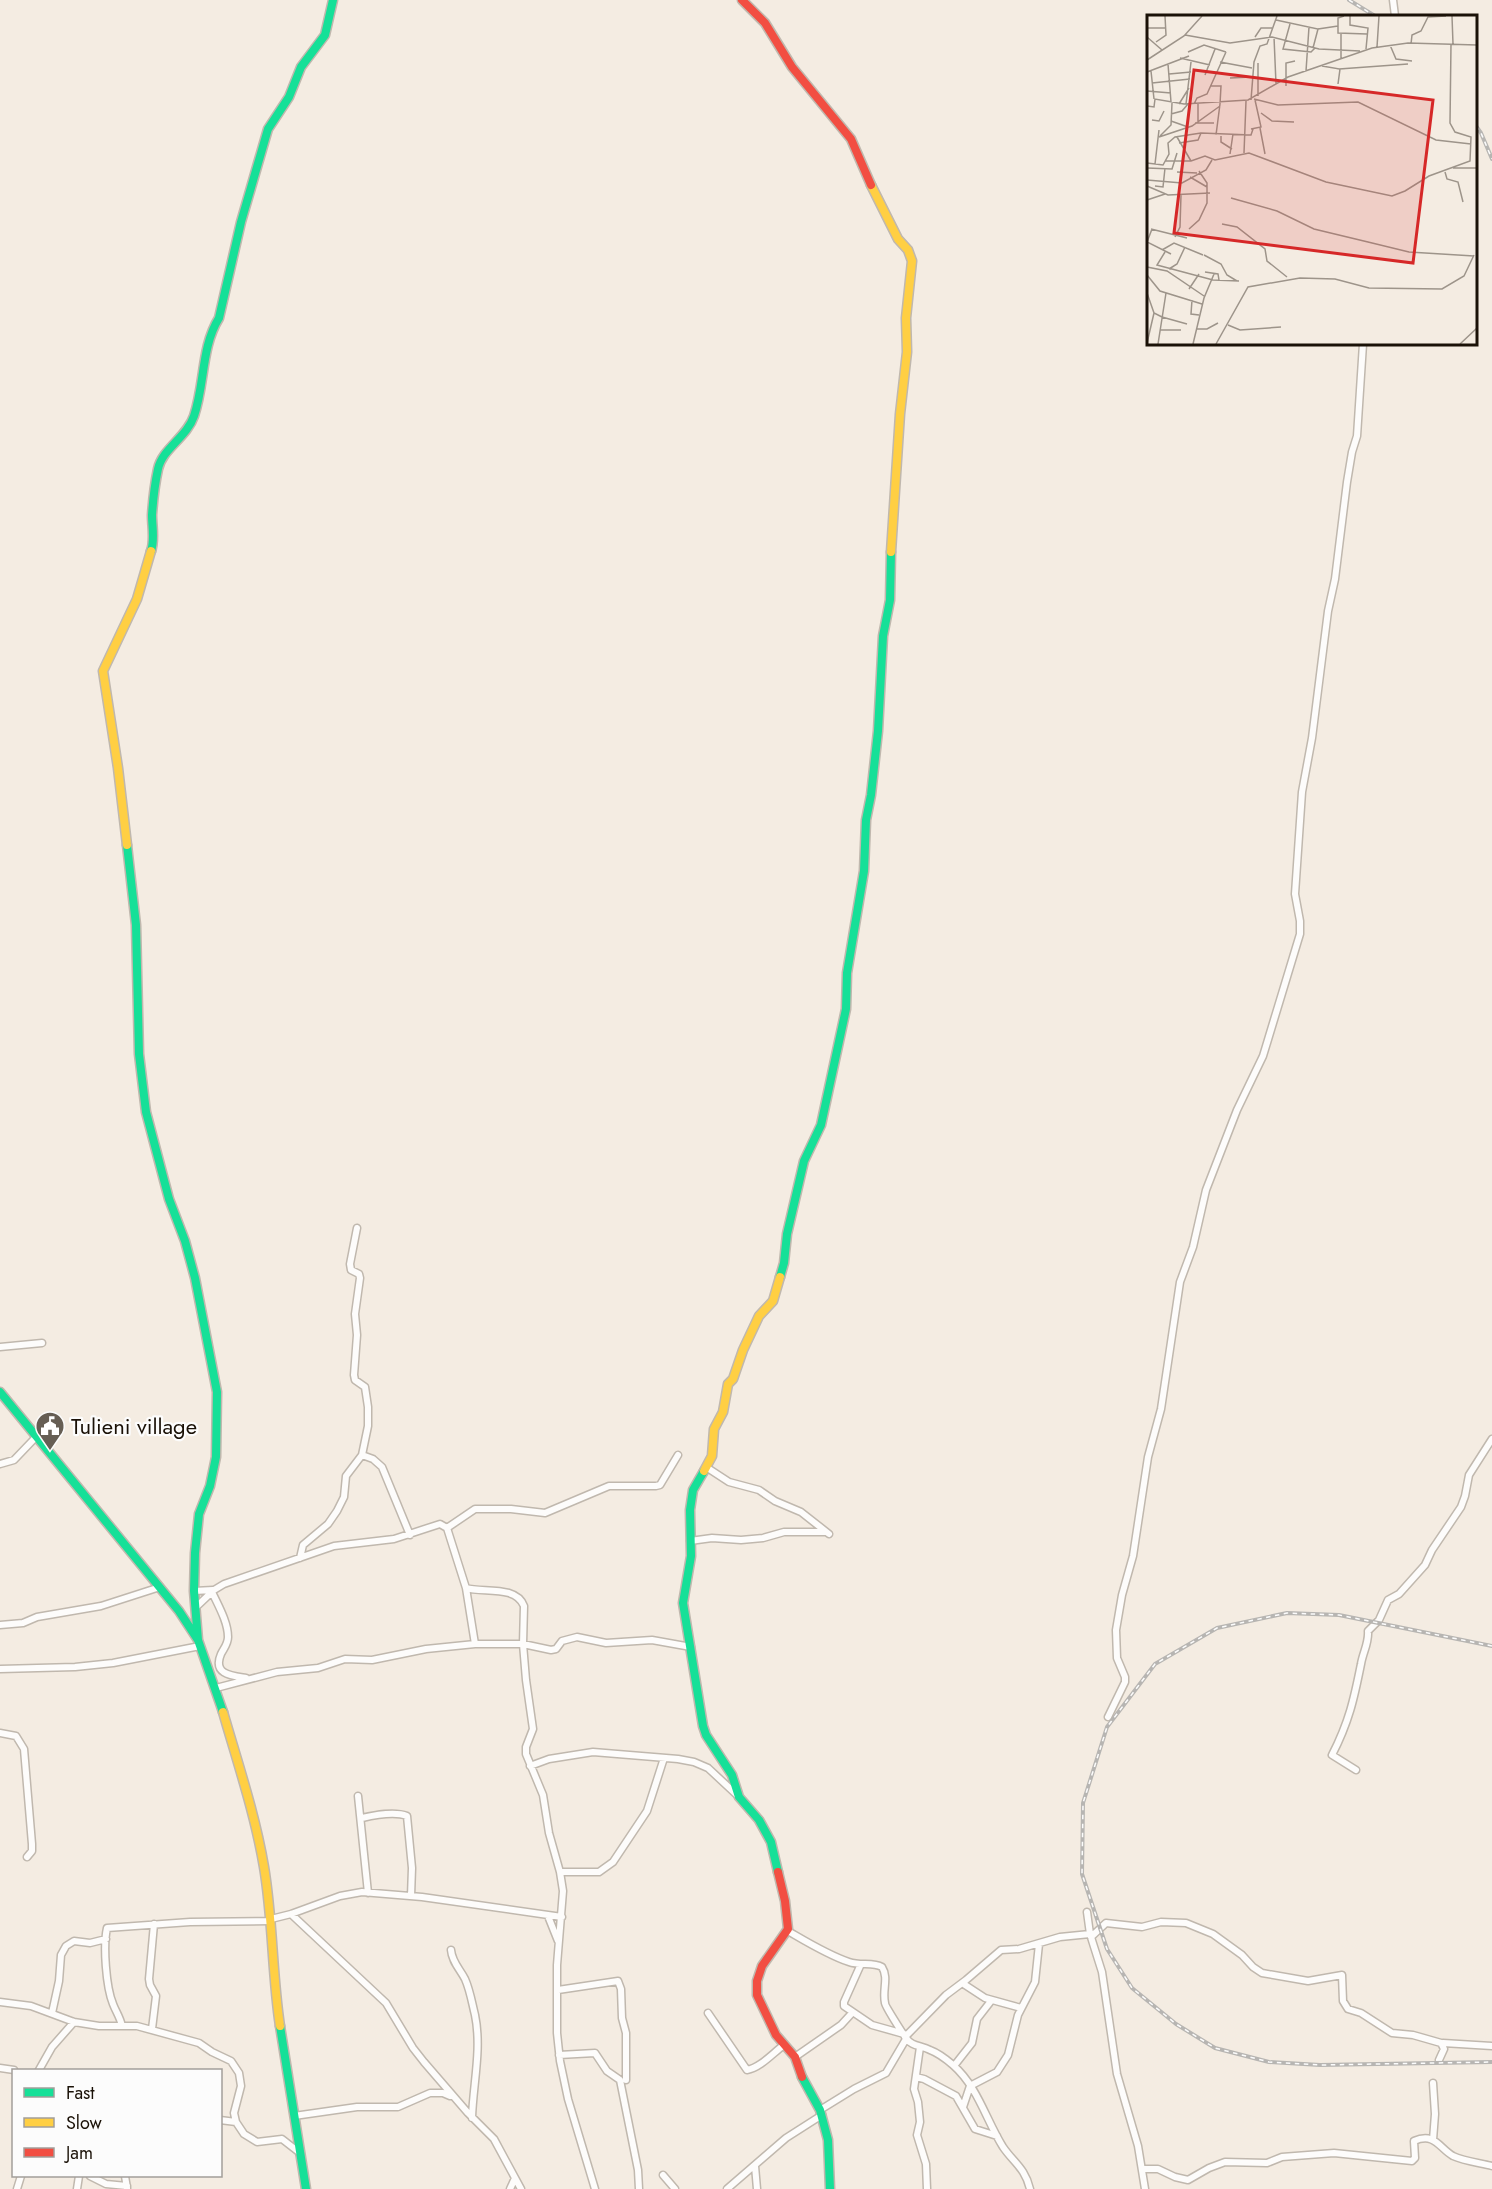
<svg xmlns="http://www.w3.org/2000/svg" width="1492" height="2189" font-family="Jost,sans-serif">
<rect width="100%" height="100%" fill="#f4ece2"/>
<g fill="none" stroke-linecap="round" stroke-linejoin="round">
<g stroke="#c0b8ae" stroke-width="9">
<path id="street" d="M 1393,0 L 1395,16
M 0,1347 L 42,1343
M 362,1455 L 373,1459 L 382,1467 L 410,1535
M 0,1464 L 14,1460 L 36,1437
M 706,1467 L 729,1482 L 759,1490 L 775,1501 L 801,1512 L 829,1534
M 447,1528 L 475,1509 L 511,1509 L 545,1513 L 609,1486 L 656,1486 L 660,1485 L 678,1455
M 690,1541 L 712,1538 L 741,1540 L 763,1538 L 784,1532 L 825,1532
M 300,1558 L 303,1545 L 328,1524 L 337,1511 L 344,1497 L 346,1476 L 362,1455 L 368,1426 L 368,1407 L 365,1387 L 355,1380 L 354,1375 L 357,1335 L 355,1314 L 360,1278 L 359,1274 L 351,1270 L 350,1264 L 357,1228
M 466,1588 C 483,1593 516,1585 524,1606 L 523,1644 L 526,1680 L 533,1729 L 526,1747 L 526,1754 L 543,1795 L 549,1833 L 560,1872 L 563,1891 L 557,1965 L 557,2033 L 560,2061 L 568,2099 L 595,2189
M 194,1591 L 213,1590
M 212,1592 C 218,1605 228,1622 228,1637 C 228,1644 224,1648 221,1654 C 212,1675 233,1676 246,1678
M 195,1608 L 214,1590 L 224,1584 L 334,1546 L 394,1539 L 440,1524 L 447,1528 L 466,1588 L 475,1644
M 0,1625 L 23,1623 L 37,1617 L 101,1606 L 160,1587
M 0,1669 L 75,1667 L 113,1663 L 200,1646
M 216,1688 L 277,1672 L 318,1668 L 345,1659 L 372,1660 L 426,1649 L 475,1644 L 523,1644 L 551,1650 L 556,1649 L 562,1641 L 577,1637 L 606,1643 L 652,1640 L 691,1647
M 1108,1717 L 1125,1682 L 1125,1677 L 1117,1658 L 1116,1630 L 1122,1595 L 1133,1556 L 1148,1457 L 1161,1409 L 1180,1282 L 1193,1247 L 1206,1190 L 1237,1110 L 1263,1056 L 1300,934 L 1300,921 L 1295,894 L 1302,792 L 1312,738 L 1328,611 L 1335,579 L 1347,482 L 1352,452 L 1357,436 L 1363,344
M 0,1733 L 16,1736 L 24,1749 L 32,1844 L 32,1851 L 27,1857
M 530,1766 L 549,1759 L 593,1752 L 678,1759 L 694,1762 L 708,1768 L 737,1795
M 1356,1770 L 1332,1755 C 1349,1722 1354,1699 1361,1664 C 1363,1652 1369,1643 1368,1631 L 1379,1620 L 1388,1600 L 1399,1594 L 1425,1565 L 1432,1550 L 1461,1507 L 1465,1496 L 1469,1475 L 1492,1439
M 358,1796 L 368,1893
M 362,1818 C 375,1815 394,1811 407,1816 L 412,1868 L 411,1896
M 560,1872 L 599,1872 L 613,1862 L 647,1811 L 664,1758
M 1087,1912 L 1090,1934 L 1102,1972 L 1117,2074 L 1138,2146 L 1145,2189
M 291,1914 L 386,2003 L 413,2048 L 424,2062 L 468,2113 L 494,2139 L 521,2189
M 548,1916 L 558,1941
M 271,1919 L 291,1914 L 340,1896 L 362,1892 L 422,1897 L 562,1917
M 788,1931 C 807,1942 828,1955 849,1962 C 860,1966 873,1962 882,1967 C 889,1978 882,1990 885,2003 C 885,2006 903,2034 906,2038 C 912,2047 921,2045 930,2050 C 938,2053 946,2059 953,2065 C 978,2087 986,2120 1003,2147 C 1014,2163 1025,2168 1030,2189
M 1091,1937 L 1106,1923 L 1142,1927 L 1161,1922 L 1186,1923 L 1213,1934 L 1242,1955 L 1253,1967 L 1262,1973 L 1308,1981 L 1342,1975 L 1343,2001 L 1348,2009 L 1361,2013 L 1392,2033 L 1413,2035 L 1441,2043 L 1444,2049 L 1439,2060
M 451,1950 C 452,1962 460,1969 465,1979 C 470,1990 472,2003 475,2015 C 482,2049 473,2084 472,2118
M 861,1964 L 844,2002 L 844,2006 L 872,2025 L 904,2034
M 962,1983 L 985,1998 L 1021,2008
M 558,1990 L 618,1981 L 621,1989 L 622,2018 L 626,2033 L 626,2080
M 0,2002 L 31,2006 L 74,2022 L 99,2026 L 137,2026 L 199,2043 L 212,2052 L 231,2061 L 239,2073 L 241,2086 L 234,2113 L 236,2122 L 244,2134 L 257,2142 L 282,2139 L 300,2153
M 52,2013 L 59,1981 L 61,1955 L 66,1946 L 74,1941 L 90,1943 L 106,1939
M 708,2013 L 747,2070 C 760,2068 773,2053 784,2045
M 122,2026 C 120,2017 116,2012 113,2004 C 106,1987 103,1946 107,1928 L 190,1922 L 271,1921
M 152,2029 L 156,1996 L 150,1985 L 149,1979 L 154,1924
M 905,2037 L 946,1995 L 966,1980 L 1001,1950 L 1019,1949 L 1060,1937 L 1090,1934
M 1443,2043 L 1492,2046
M 920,2047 L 914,2089 L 918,2102 L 920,2122 L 917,2135 L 926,2164 L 927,2189
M 559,2055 L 595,2053 L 607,2071 L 620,2080 L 638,2170 L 639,2189
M 795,2057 L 841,2025 L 852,2013
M 954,2066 L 972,2043 L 977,2019 L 991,2001
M 0,2068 L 14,2070
M 39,2070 L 52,2047 L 74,2022
M 916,2077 L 924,2079 L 956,2096 L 975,2129 L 997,2136
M 1433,2083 L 1435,2114 L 1433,2140
M 963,2107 L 970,2086 L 997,2072 L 1008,2055 L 1018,2015 L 1035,1982 L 1039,1944
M 820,2110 L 854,2089 L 886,2073 L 906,2039
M 294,2116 L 357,2107 L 398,2107 L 430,2093 L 443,2093 L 450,2096
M 220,2120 L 236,2122
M 755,2166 L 757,2189
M 1142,2169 L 1158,2169 L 1175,2177 L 1188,2180 L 1209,2168 L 1225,2162 L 1267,2163 L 1282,2157 L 1334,2153 L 1412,2161 L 1415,2158 L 1414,2141 C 1435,2132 1439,2148 1453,2156 C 1464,2161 1480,2163 1492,2166
M 663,2175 L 675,2189
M 90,2176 L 106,2184 L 127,2186
M 125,2176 L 127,2188
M 17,2189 L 21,2176
M 77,2189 L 79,2176
M 510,2189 L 515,2178
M 727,2189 L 786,2138 L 822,2115"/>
</g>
<g stroke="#c0b8ae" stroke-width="11">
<path id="fast" d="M 151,551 C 155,540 152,527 152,515 C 153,500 155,483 158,469 C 162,449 187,437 194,416 C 205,384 201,347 219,318 L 241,222 L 268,129 L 289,97 L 301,67 L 325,35 L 333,0
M 127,845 L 136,925 L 139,1054 L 146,1112 L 169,1199 L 185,1241 L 195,1278 L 217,1392 L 216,1457 L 210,1486 L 199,1514 L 195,1553 L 194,1591 L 198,1640
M 780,1277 L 784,1263 L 787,1234 L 804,1161 L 821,1125 L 846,1009 L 847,973 L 864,871 L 866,820 L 871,795 L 878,731 L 883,636 L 890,600 L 891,552
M 0,1392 L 179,1611 L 198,1640 L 223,1712
M 704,1471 L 693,1490 L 690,1510 L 691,1556 L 683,1603 L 703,1726 L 706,1735 L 732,1775 L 739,1797 L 759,1820 L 771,1842 L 778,1872
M 280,2026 L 306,2189
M 802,2077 L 820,2110 L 828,2140 L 830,2189"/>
</g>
<g stroke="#c0b8ae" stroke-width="11">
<path id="slow" d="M 871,185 L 898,239 L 908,250 L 912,261 L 906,318 L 907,352 L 900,414 L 891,552
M 127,845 L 118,768 L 103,671 L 137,599 L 151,551
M 704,1471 L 712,1456 L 714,1429 L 723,1412 L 728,1384 L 733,1379 L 743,1350 L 759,1316 L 773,1301 L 780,1277
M 223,1712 C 238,1764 255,1814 264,1867 C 273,1920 272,1974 280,2026"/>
</g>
<g stroke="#c0b8ae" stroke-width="11">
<path id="jam" d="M 742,0 L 765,23 L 792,67 L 851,139 L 871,185
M 778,1872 L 785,1901 L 788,1929 L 762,1966 L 757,1981 L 757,1995 L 776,2035 L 795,2057 L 802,2077"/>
</g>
<use href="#street" stroke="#fdfcfb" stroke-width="6"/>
<use href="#fast" stroke="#16e098" stroke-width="8"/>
<use href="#slow" stroke="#ffcf43" stroke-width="8"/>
<use href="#jam" stroke="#f24e42" stroke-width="8"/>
<g stroke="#b7b5b2" stroke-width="4">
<path id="rail" d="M 1349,0 L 1375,16
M 1476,126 L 1481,133 L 1492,159
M 1492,1646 L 1339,1615 L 1287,1613 L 1217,1628 L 1155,1664 L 1107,1727 L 1083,1803 L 1082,1874 L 1107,1949 L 1132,1988 L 1176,2024 L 1215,2048 L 1269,2062 L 1320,2065 L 1492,2062"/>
</g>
<use href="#rail" stroke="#fcfcfc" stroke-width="1.5" stroke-dasharray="4.5" stroke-linecap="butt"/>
</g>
<defs>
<g id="civic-pin" transform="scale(1.5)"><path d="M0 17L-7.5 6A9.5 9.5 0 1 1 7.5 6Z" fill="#665e54" stroke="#fcfcfc"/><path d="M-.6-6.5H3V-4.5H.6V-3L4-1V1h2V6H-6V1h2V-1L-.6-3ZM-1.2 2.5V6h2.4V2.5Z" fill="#fff"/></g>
</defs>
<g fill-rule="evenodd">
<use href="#civic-pin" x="50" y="1426"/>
</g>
<g text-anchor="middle" stroke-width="4.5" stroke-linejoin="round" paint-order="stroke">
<g font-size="22" fill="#1a1107" stroke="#fcfcfc" text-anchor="start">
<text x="71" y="1434">Tulieni village</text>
</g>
</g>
<g transform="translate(1147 15)">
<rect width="330" height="330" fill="#f4ece2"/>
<path fill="none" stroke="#9d948a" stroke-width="1.5" d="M 197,1 L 191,3 L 191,18 L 220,19M 203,1 L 203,10 L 221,13 L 219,34M 305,1 L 306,29M 129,5 L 171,14 L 166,33M 143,9 L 136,34 L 164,37 L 168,33M 0,13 L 19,13M 171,14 L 191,11M 38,20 L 83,28 L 125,22 L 172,34 L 213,36M 0,22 L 15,35M 108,22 L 114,13 L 125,13M 127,22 L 129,69M 9,27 L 19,20 L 18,1M 264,29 L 265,20 L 274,16 L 281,2 L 299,1M 243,30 L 249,44 L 265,46M 230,32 L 232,1M 41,37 L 57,30 L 79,37M 33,43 L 63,50M 194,43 L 194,19M 0,45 L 37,21 L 55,1M 73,47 L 105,53M 21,49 L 24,87M 175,51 L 193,54 L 191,69M 192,54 L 261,49M 4,56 L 7,84M 159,56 L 162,12M 0,57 L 42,41M 22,59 L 44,57M 58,60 L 68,34M 83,63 L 104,62M 5,68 L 43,64M 63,71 L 74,71 L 73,89M 139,71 L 139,48 L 148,46M 0,76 L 24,78M 111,81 L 111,48M 107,84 L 131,90 L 211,87 L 289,125 L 324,129M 104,85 L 107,47 L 113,31 L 120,29 L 130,1M 32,89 L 42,73M 39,89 L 44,47M 47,89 L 50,83 L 60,79 L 79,37M 0,91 L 7,92 L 8,84 L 37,89 L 101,85 L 141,62 L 225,33 L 261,28 L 330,30M 114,98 L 125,106 L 147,107M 24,99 L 35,96 L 41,89M 5,105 L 12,106 L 17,96M 24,106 L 41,112M 51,106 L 51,88M 48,108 L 67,108M 113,113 L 118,139M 104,114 L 114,112 L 108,85M 69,120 L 73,89M 13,121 L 24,110 L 25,88M 74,121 L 74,127 L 85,134M 12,122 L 45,111 L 73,91M 30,122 L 44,146M 32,128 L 51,125 L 54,118M 97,138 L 99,86M 83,139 L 86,119M 18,146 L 44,146 L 58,141 L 68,145 L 102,138 L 179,167 L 245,181 L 258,176 L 282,161 L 323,146 L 324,122 L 308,117 L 303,108 L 304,29M 0,148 L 16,150 L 22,139 L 21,128 L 28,122 L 54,118 L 104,120 L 106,114M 8,149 L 12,115M 0,153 L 25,154 L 30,138M 306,153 L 330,153M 52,156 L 60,168 L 60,178M 30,157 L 50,158M 298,157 L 300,164 L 311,167 L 316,187M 43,162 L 60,172M 0,165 L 35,168 L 59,155 L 65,145M 0,171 L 21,180 L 63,178M 8,171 L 16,172 L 18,153M 84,183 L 130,196 L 167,214 L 221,227 L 262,237 L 327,241M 0,185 L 18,179M 75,209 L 90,212 L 118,234 L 120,246 L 140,262M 4,214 L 40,223M 5,214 L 0,227 L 24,239M 42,214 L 52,205 L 60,188 L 60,178M 28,222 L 33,212 L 34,180M 15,235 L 27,228 L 56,240M 18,237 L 10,250 L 66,265 L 92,266M 57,240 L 74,249 L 80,260 L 90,266M 0,252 L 20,256 L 57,281M 22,254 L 30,249 L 38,232M 58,257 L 71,259 L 72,265M 0,260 L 13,276 L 55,289M 42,274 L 52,259M 0,278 L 7,298 L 15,302M 45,285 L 44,299 L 52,300M 15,302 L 40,309M 81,310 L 93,315 L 134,312M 49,314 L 60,314 L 71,308M 13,315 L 34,315M 0,328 L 7,298M 11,329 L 19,278M 46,329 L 57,283 L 67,259M 69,329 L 101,272 L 153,263 L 188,264 L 222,273 L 295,274 L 317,261 L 327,240M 313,329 L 330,313"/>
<path fill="#d62828" fill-opacity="0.15" stroke="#d62828" stroke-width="3" d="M 47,55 L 286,85 L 266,248 L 27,218 Z"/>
<rect width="330" height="330" fill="none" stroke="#1a1107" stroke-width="3"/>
</g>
<rect x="12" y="2069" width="210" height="108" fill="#fcfcfc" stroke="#a29e9a" stroke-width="1.5"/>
<rect x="24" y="2088" width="30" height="9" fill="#16e098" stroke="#a29e9a" stroke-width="1.5"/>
<text x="66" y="2099" font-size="18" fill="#1a1107">Fast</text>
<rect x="24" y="2118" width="30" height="9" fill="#ffcf43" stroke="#a29e9a" stroke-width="1.5"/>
<text x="66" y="2129" font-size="18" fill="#1a1107">Slow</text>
<rect x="24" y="2148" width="30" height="9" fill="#f24e42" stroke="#a29e9a" stroke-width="1.5"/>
<text x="66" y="2159" font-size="18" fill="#1a1107">Jam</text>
</svg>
